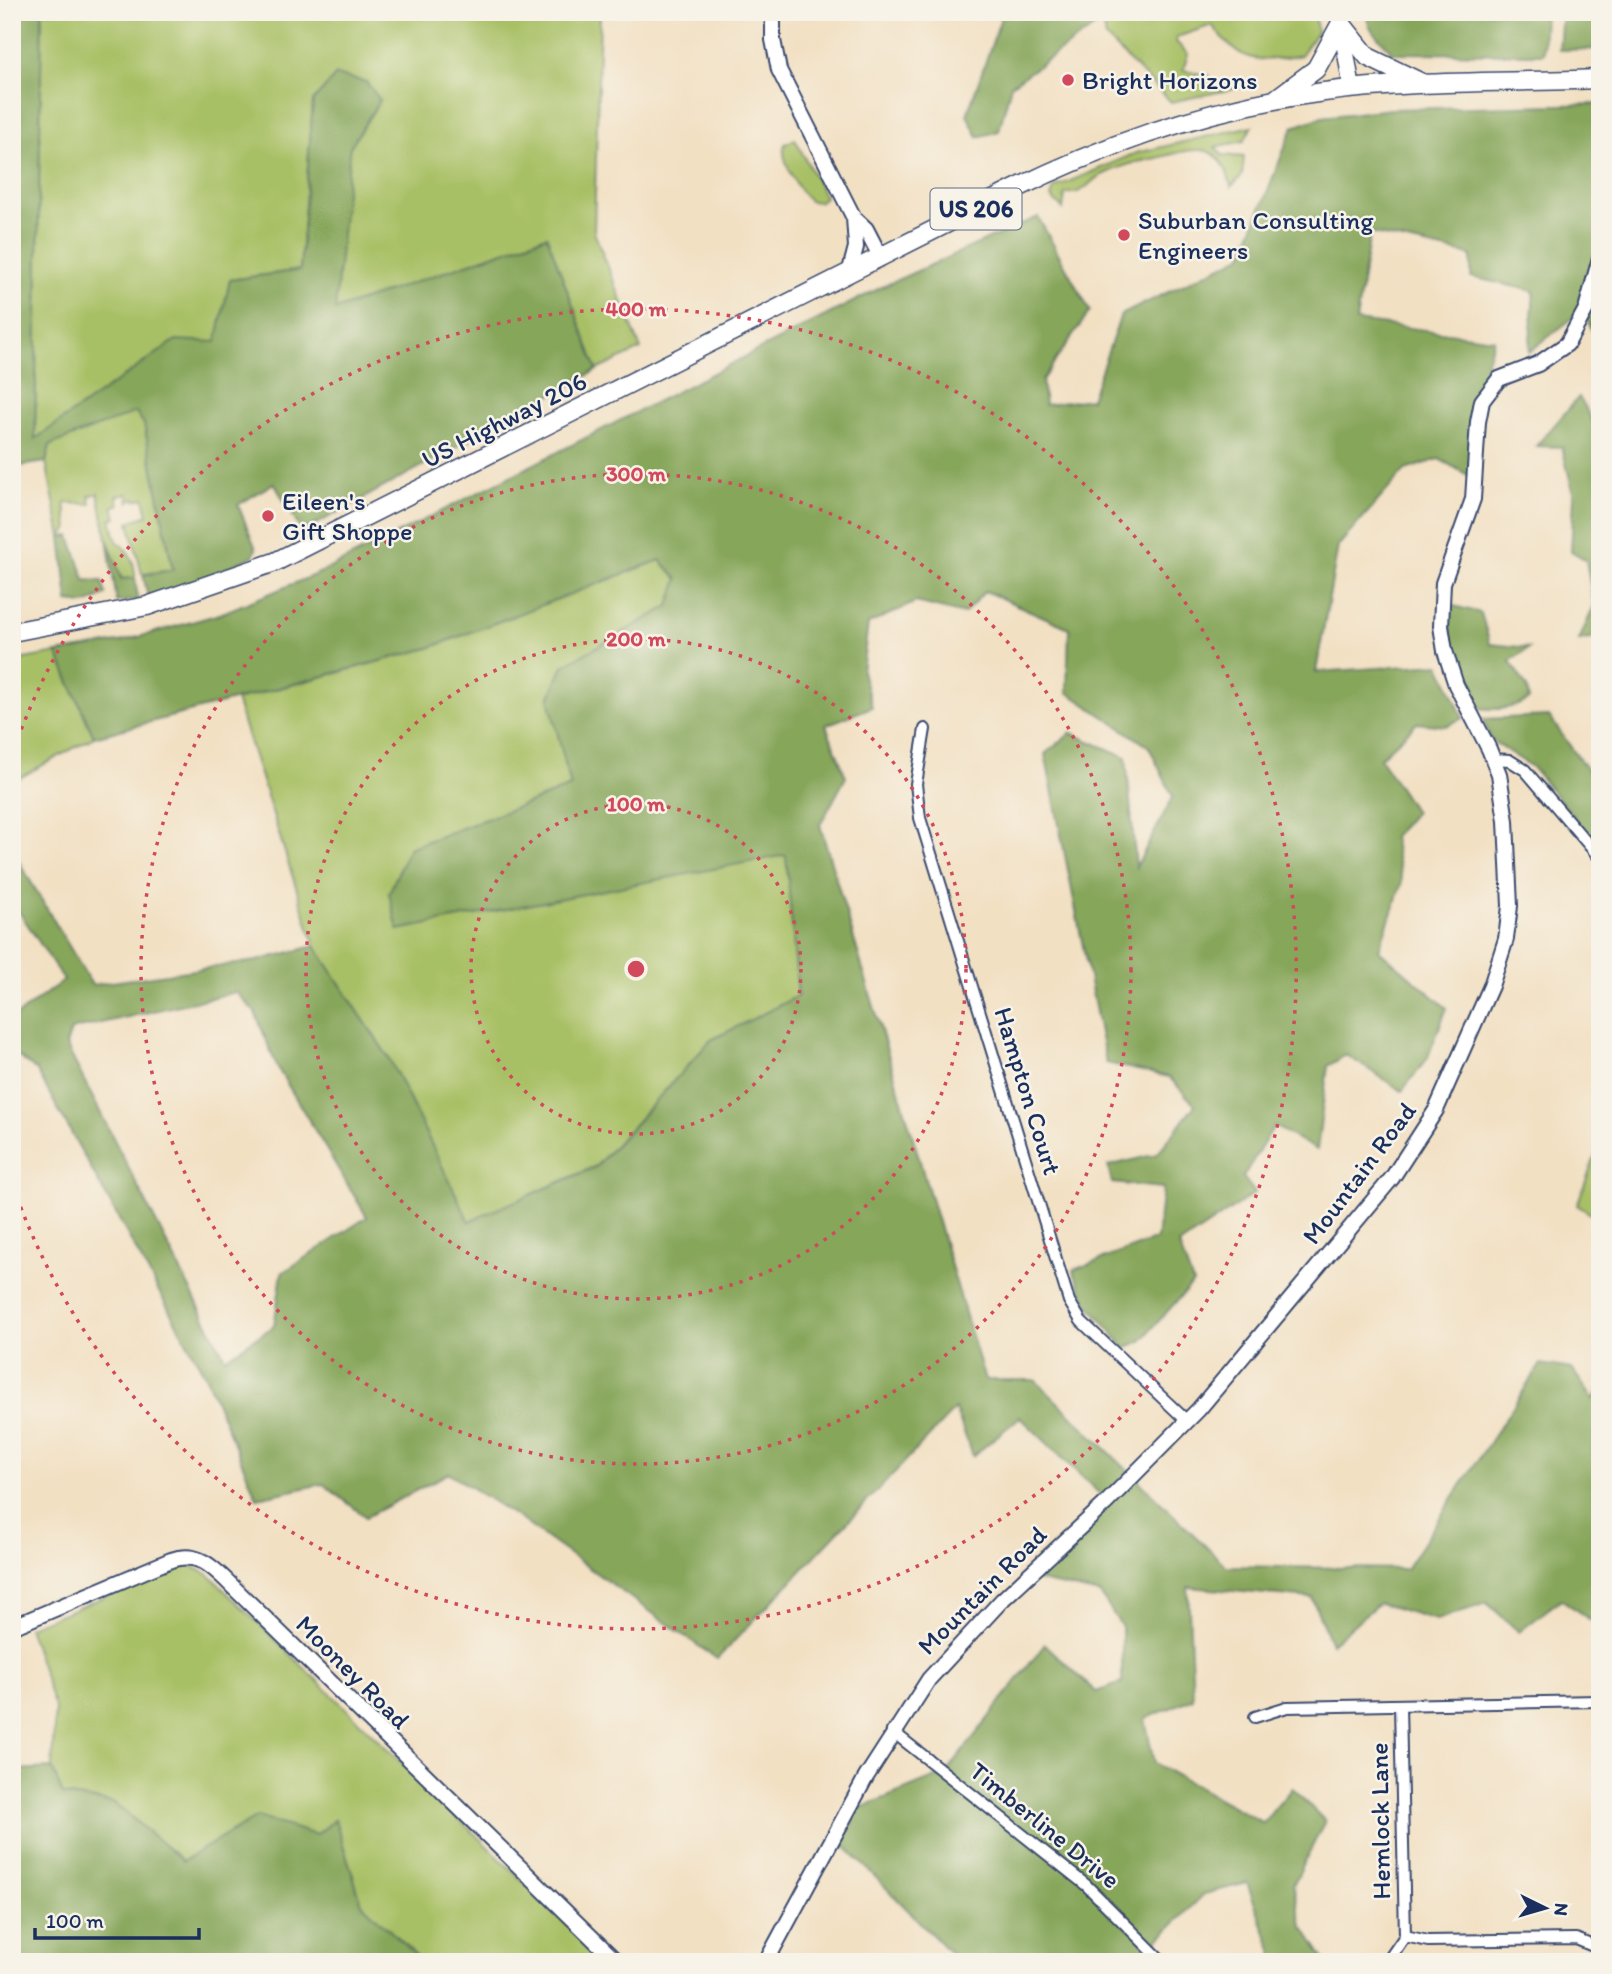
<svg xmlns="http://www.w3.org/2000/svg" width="1612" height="1974" font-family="Itim,sans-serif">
<rect width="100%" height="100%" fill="#f7f3e8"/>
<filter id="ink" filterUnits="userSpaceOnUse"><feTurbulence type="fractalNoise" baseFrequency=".0143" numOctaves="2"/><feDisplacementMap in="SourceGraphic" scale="14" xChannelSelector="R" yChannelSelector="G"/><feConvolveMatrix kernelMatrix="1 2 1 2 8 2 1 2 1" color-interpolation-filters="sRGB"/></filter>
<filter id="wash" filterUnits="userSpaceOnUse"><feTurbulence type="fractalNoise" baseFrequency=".00686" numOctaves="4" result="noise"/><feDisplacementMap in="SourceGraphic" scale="28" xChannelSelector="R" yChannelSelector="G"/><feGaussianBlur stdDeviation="1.57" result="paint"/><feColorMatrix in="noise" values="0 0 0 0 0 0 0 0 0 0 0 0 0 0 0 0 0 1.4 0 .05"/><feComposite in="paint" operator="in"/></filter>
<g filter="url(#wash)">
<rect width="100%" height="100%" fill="#f2e0c3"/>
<path fill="#a8c065" stroke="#627862" stroke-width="2" d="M 42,12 L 600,12 L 594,232 L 641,349 L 597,370 L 546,236 L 334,311 L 350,147 L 380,100 L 313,102 L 300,270 L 230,280 L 217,342 L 35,440 Z
M 1315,12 L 1317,32 L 1301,55 C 1255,64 1240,62 1212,25 L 1177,37 L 1176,42 L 1188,54 L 1183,70 L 1209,76 L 1217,87 L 1242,87 L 1171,102 L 1106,38 L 1103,21 L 1115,13 Z
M 1252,126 L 1244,141 L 1215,147 L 1222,155 L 1244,157 L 1242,176 L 1231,187 C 1220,134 1190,151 1152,159 C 1134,162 1118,167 1102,175 C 1093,178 1089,187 1080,191 C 1075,194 1070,192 1065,194 L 1063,209 L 1051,197 L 1054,188 L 1136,153 Z
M 795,139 L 825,197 L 819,202 L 810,201 C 799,192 779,158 785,144 Z
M 135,411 L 144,424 L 173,570 L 142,574 L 129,522 L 148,515 L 144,498 L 135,500 L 134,498 L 129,502 L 128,494 L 117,496 L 119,505 L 113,506 L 116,518 L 111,519 C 113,526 114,537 118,542 C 130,552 135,561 135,578 L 122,579 L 107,539 L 98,493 L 89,496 L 91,504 L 65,503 L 68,529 L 61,537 L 46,462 L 50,445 Z
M 660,560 L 678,579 L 669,606 L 563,666 L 549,698 L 571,787 L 409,848 L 398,929 L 786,854 L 798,996 L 711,1040 L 596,1166 L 469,1222 L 390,1060 L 315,946 L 236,700 L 429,648 Z
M 57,653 L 94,737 L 12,782 L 12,661 Z
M 1600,1143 L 1600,1220 L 1577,1205 Z
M 188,1564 L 209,1575 L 606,1962 L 423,1962 L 362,1904 L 335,1820 L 316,1835 L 257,1817 L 183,1861 L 114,1803 L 63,1795 L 52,1768 L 55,1708 L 28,1627 Z"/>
<path fill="#86a65a" stroke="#506a5c" stroke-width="2" fill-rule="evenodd" d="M 12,12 L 42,12 L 35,439 L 176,340 L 216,342 L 230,280 L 300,270 L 313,101 L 336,75 L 366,82 L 380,100 L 350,147 L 335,310 L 547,236 L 597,370 L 302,532 L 274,483 L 238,505 L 256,549 L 253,556 L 177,591 L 148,597 L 143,575 L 173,570 L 144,424 L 136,412 L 50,445 L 46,462 L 12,467 Z
M 1003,12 L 1177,12 L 1115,13 L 1011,85 L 999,131 L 978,137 L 967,115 Z
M 1366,12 L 1545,12 L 1543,54 L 1392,53 C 1381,37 1368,34 1366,12 Z
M 1562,12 L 1600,12 L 1600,49 L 1559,50 Z
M 1600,104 L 1600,243 L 1596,250 L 1600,251 L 1600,348 L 1583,310 L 1529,352 L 1534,291 L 1471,277 L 1471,255 L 1370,233 L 1356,321 L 1494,339 L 1469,418 L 1470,476 L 1439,459 L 1405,470 L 1338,546 L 1316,672 L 1440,664 L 1463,718 L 1446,726 L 1417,723 L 1380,758 L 1415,812 L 1393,837 L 1402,882 L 1379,950 L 1447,1008 L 1427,1059 L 1402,1091 L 1346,1055 L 1328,1066 L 1317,1150 L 1274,1126 L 1243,1177 L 1255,1193 L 1179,1245 L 1193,1283 L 1141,1341 L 1125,1348 L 1087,1303 L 1073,1270 L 1157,1239 L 1163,1188 L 1112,1183 L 1108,1166 L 1157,1154 L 1195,1105 L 1169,1077 L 1106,1063 L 1045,754 L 1071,733 L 1126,757 L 1136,867 L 1173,797 L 1149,747 L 1067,692 L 1069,628 L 985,591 L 964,614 L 916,602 L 868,624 L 862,671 L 872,707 L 826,725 L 846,777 L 820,825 L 985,1380 L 1035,1380 L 1226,1566 L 1406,1569 L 1541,1364 L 1572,1369 L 1593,1399 L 1600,1389 L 1600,1627 L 1561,1599 L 1519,1632 L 1487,1603 L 1436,1620 L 1379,1603 L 1331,1644 L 1312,1598 L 1188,1587 L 1193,1698 L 1145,1719 L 1154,1763 L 1263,1823 L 1292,1788 L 1325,1821 L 1293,1885 L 1302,1925 L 1326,1962 L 1273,1962 L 1273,1952 L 1247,1883 L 1204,1894 L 1151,1947 L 1154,1962 L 959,1962 L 842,1843 L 860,1808 L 946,1773 L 1045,1644 L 1096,1692 L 1122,1683 L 1122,1627 L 1100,1594 L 1026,1578 L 1106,1500 L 1020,1417 L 973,1456 L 955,1409 L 717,1659 L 520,1519 L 449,1473 L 366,1517 L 323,1484 L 257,1498 L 205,1375 L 37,1071 L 18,1056 L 12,1059 L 12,1019 L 64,980 L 12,901 L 12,850 L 92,985 L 256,961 L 315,946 L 390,1060 L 469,1221 L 596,1167 L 711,1040 L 798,996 L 786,855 L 398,930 L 389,893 L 409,848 L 571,787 L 549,699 L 563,666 L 669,606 L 678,579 L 660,560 L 429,648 L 94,737 L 57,653 L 124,641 L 220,614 L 324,571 L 886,285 L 1038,217 L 1090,311 L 1042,380 L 1045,405 L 1091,399 L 1121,315 L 1242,256 L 1293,127 L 1322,117 L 1391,109 ZM 236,992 L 255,1012 L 277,1067 L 367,1217 L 282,1273 L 274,1326 L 225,1358 L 66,1045 L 71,1030 Z
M 1579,397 L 1600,434 L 1600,638 L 1579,640 L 1594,606 L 1586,560 L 1571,551 L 1574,496 L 1562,447 L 1536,446 Z
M 70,536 L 85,580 L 102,581 L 106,595 L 85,604 L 68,602 L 61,537 Z
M 107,539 L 121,579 L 135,578 L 138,600 L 117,602 Z
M 1446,604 L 1481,613 L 1490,644 L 1529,648 L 1510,661 L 1527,687 L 1529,700 C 1511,710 1496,710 1476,708 L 1455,656 Z
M 1549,716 L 1592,777 L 1600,780 L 1600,848 L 1532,767 L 1491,740 L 1483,719 Z
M 52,1768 L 63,1795 L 114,1803 L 183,1861 L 257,1817 L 316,1835 L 335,1820 L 362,1904 L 423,1962 L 12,1962 L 12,1770 Z"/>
</g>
<g filter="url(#ink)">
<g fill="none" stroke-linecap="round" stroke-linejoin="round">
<g stroke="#3b4a6d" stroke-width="14">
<path id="minor" d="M 925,729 L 916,784 L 920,818 L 1069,1301 L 1081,1321 L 1188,1422
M 1494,759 L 1509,760 L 1525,770 L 1600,858
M 1255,1717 L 1287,1707 L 1600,1701
M 892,1731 L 1086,1885 L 1163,1962
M 1405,1936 L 1428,1941 L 1576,1939 L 1600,1949
M 1387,1962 L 1405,1936 L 1400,1705"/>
</g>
<g stroke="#3b4a6d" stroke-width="18">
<path id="tertiary" d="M 773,12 L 773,40 L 779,70 L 854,218 L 856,247 L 849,274
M 854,218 L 866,229 L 881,258
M 12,1627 L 171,1560 C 197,1551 212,1566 230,1584 L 617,1962
M 766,1962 L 866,1777 L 929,1679 L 1002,1600 L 1105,1504 L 1199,1409 L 1392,1178 L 1436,1110 L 1491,986 L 1506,939 L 1510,906 L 1506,821 L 1499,774 L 1489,749 L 1456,685 L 1445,651 L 1441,626 L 1443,583 L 1473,499 L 1478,422 L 1482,401 L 1499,379 L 1538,364 L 1567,344 L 1586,309 L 1600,258"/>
</g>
<g stroke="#3b4a6d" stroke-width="19">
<path id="secondary" d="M 1339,12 L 1352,89"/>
</g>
<g stroke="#3b4a6d" stroke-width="21">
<path id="trunk" d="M 1277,98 L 1316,69 L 1341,23 L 1368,57 L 1424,84
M 12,632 L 147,606 L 275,562 L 1013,190 C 1112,141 1214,106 1324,92 C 1415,80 1509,83 1600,79"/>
</g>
<use href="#minor" stroke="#fff" stroke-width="10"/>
<use href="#tertiary" stroke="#fff" stroke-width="14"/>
<use href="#secondary" stroke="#fff" stroke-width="16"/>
<use href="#trunk" stroke="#fff" stroke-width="18"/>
</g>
</g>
<g fill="none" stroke="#d1495b" stroke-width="3.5" stroke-dasharray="3.5 7">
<circle cx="636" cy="969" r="165"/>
<circle cx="636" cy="969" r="330"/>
<circle cx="636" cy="969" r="495"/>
<path d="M14 749A660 660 0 1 1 14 1189"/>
</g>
<g fill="#d1495b" stroke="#f7f3e8" stroke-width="2.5">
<circle cx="1068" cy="80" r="7"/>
<circle cx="1124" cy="235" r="7"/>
<circle cx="268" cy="516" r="7"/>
</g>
<g text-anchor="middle" stroke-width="5" stroke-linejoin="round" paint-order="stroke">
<rect fill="#f7f3e8" stroke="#5d6a87" stroke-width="2" x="930.5" y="188.5" width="91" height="41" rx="5"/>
<g font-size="24" font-weight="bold" fill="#1b2f5e">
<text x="976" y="217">US 206</text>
</g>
<g font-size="26" fill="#1b2f5e" stroke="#f7f3e8" text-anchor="start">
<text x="1082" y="89">Bright Horizons</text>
<text x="1138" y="229">Suburban Consulting<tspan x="1138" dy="30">Engineers</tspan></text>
<text x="282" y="510">Eileen's<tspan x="282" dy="30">Gift Shoppe</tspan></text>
</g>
<g font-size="26" fill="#1b2f5e" stroke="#f7f3e8">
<text transform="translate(504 420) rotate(-27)" y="9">US Highway 206</text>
<text transform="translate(1028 1091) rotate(73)" y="9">Hampton Court</text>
<text transform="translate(1359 1173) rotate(-53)" y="9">Mountain Road</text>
<text transform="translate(982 1590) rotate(-45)" y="9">Mountain Road</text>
<text transform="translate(353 1672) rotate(45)" y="9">Mooney Road</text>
<text transform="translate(1380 1821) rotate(-91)" y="9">Hemlock Lane</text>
<text transform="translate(1045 1825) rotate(39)" y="9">Timberline Drive</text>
</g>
</g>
<circle cx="636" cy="969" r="10" fill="#d1495b" stroke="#f7f3e8" stroke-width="3.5"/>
<g font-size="21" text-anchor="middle" font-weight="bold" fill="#d1495b" stroke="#f7f3e8" stroke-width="5" stroke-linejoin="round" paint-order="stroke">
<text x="636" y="316">400 m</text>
<text x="636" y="481">300 m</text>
<text x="636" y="646">200 m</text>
<text x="636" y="811">100 m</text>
</g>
<rect width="1612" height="1974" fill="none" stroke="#f7f3e8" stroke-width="42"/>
<g transform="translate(1545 1908) rotate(95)" stroke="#f7f3e8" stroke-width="5" paint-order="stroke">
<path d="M0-5L12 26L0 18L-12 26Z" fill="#1b2f5e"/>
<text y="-10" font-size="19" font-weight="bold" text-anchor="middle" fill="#1b2f5e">N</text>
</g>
<path d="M35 1928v10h164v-10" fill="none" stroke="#1b2f5e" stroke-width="3.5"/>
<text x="46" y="1928" font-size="21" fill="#1b2f5e" stroke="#f7f3e8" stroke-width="5" paint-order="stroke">100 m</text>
</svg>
